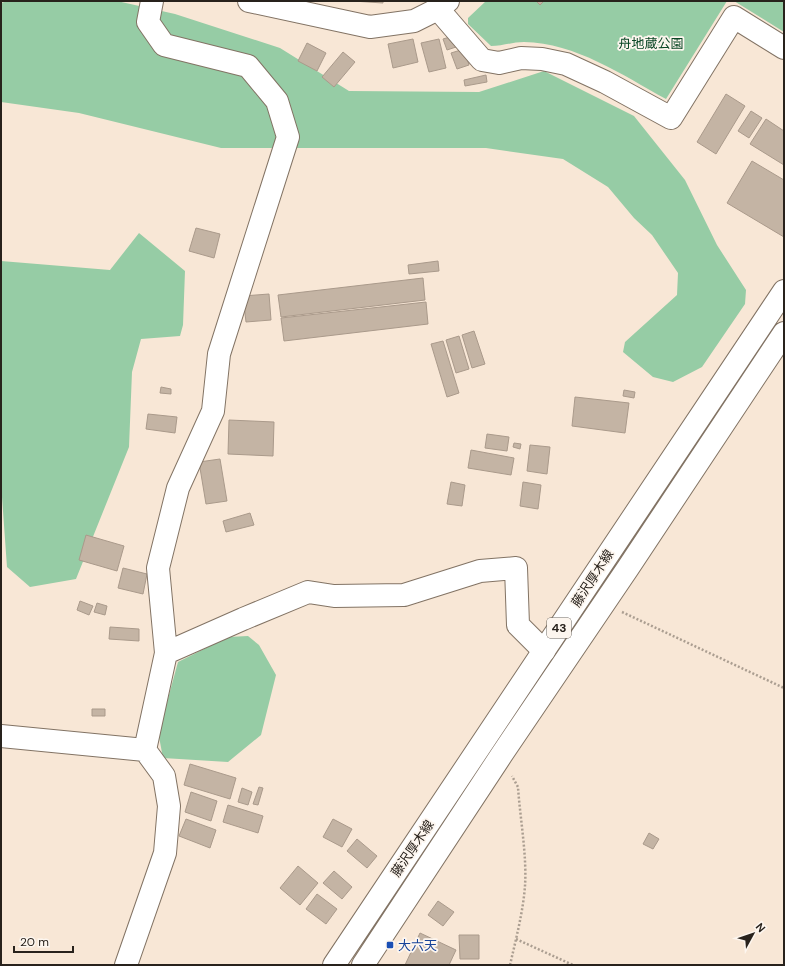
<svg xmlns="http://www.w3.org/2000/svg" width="785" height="966" font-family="'DM Sans','Noto Sans JP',sans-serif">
<rect width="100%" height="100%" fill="#f8e7d6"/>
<path fill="#96cca5" d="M 8,1 L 117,1 L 175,14 L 280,48 L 349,91 L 479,92 L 544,71 L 634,116 L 685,180 L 717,245 L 746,290 L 745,304 L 702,367 L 673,382 L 653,377 L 623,352 L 625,342 L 677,295 L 678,273 L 652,235 L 634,218 L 608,187 L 563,159 L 486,148 L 221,148 L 79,113 L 1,102 L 1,3 Z
M 486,1 L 727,1 L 666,99 C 622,75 576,43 524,42 C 513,42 502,46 491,46 L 468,24 L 468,18 Z
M 734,1 L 784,1 L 784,32 Z
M 139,233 L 185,271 L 183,325 L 180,336 L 141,339 L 132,372 L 129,447 L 76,579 L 30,587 L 7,567 L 1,483 L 1,261 L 110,270 Z
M 248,636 L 259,645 L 276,675 L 261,735 L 228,762 L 163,758 L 157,726 L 164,713 L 178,662 L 228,637 Z"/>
<path fill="#c4b4a4" stroke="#aa9a8b" d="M 353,1 L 383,1 L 383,3 Z
M 536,1 L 544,1 L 540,5 Z
M 453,36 L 456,47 L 447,50 L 443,39 Z
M 413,39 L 418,62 L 393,68 L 388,44 Z
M 439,39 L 446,68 L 429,72 L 421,43 Z
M 307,43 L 326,53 L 317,71 L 298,61 Z
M 464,49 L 469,65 L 457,69 L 451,53 Z
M 343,52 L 355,62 L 334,87 L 322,77 Z
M 486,75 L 487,82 L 465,86 L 464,80 Z
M 726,94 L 745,106 L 716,154 L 697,142 Z
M 751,111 L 762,118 L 749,138 L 738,131 Z
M 766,119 L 784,131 L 784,165 L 750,144 Z
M 752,161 L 784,180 L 784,237 L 727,203 Z
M 196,228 L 220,234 L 214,258 L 189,251 Z
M 438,261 L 439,271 L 409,274 L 408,265 Z
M 423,278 L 425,300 L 281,317 L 278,295 Z
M 269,294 L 271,320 L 246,322 L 243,296 Z
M 426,302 L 428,324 L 284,341 L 281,318 Z
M 474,331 L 485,364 L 472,368 L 462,335 Z
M 459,336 L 469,369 L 456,373 L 446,340 Z
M 443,341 L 459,393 L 447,397 L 431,344 Z
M 161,387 L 171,389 L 171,394 L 160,393 Z
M 624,390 L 635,392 L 634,398 L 623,396 Z
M 575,397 L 629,403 L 625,433 L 572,426 Z
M 148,414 L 177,417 L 175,433 L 146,429 Z
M 229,420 L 274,422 L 273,456 L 228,454 Z
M 487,434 L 509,437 L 507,451 L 485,448 Z
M 514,443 L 521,444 L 520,449 L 513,447 Z
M 530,445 L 550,447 L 547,474 L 527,471 Z
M 471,450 L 514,458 L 511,475 L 468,468 Z
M 220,459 L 227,501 L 206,504 L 199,462 Z
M 451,482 L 465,485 L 462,506 L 447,504 Z
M 523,482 L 541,485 L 538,509 L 520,506 Z
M 250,513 L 254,525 L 226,532 L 223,521 Z
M 86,535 L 124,546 L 117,571 L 79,560 Z
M 123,568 L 147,574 L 143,594 L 118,588 Z
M 80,601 L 93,606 L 89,615 L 77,610 Z
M 97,603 L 107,606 L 105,615 L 94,612 Z
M 110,627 L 139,629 L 139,641 L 109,639 Z
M 92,709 L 105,709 L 105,716 L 92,716 Z
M 190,764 L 236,778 L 230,799 L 184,785 Z
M 259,787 L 263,788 L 258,805 L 253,804 Z
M 242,788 L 252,792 L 248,805 L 238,802 Z
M 191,792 L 217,801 L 211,821 L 185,812 Z
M 228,805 L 263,816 L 258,833 L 223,822 Z
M 186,819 L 216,830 L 210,848 L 179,836 Z
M 333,819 L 352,829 L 342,847 L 323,837 Z
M 649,833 L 659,839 L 653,849 L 643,844 Z
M 357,839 L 377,856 L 367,868 L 347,851 Z
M 298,866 L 318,883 L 300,905 L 280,888 Z
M 334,871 L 352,887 L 342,899 L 323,883 Z
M 317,894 L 337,909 L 326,924 L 306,909 Z
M 438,901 L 454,912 L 443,926 L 428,915 Z
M 420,933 L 456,950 L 449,965 L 405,965 Z
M 459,935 L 479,935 L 479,959 L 460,959 Z"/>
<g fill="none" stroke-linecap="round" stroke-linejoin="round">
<g stroke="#827364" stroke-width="24">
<path id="minor" d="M 249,1 L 370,27 L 414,21 L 438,9 L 448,1
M 438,9 L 482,60 L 499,63 L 521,58 L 542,59 L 566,64 L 605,82 L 671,118 L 734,17 L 784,48
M 166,653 L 243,619 L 308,592 L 334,596 L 404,595 L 480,571 L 516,568 L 518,625 L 544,651
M 1,736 L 145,750 L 164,776 L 169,806 L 165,853 L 126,965
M 145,750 L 166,653 L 158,568 L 178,488 L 213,411 L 219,354 L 288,137 L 277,101 L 248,66 L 164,45 L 148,22 L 152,1"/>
</g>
<g stroke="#827364" stroke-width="24">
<path id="major" d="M 334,965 L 784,291
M 363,965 L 502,754 L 628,568 L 784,333"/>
</g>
<path stroke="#ab9e91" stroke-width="2.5" stroke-dasharray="2 2" stroke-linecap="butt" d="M 622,612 L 784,688
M 516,939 L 573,965
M 510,965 C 516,939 523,912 525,886 C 527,855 520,818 518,787 L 512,776"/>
<use href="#minor" stroke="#fff" stroke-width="22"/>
<use href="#major" stroke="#fff" stroke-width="22"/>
</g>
<rect fill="#1a4fb4" stroke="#fdf6ef" stroke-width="1.5" x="386" y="941" width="8" height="8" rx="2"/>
<g text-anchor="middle" stroke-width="3.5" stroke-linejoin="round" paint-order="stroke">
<rect fill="#fdf6ef" stroke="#68625b" stroke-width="1" x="547" y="618" width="24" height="20" rx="3"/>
<g font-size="12" font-weight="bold" fill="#28221c">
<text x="559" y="632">43</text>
</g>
<g font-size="13" fill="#094624" stroke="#fdf6ef">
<text x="651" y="48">舟地蔵公園</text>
</g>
<g font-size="13" fill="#28221c" stroke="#fdf6ef">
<text transform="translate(592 578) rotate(-57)" y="5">藤沢厚木線</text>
<text transform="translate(412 848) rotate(-56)" y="5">藤沢厚木線</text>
</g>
<g font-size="13" fill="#164399" stroke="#fdf6ef" text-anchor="start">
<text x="398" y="950">大六天</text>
</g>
</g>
<rect width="785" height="966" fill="none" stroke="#28221c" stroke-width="4"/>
<g transform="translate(753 934) rotate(50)" stroke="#fdf6ef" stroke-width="3" paint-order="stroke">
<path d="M0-3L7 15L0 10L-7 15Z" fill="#28221c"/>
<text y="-6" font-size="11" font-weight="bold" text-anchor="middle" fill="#28221c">N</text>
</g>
<path d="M14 946v6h59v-6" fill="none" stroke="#28221c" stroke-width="2"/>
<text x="20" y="946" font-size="12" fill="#28221c" stroke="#fdf6ef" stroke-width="3" paint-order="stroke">20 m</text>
</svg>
